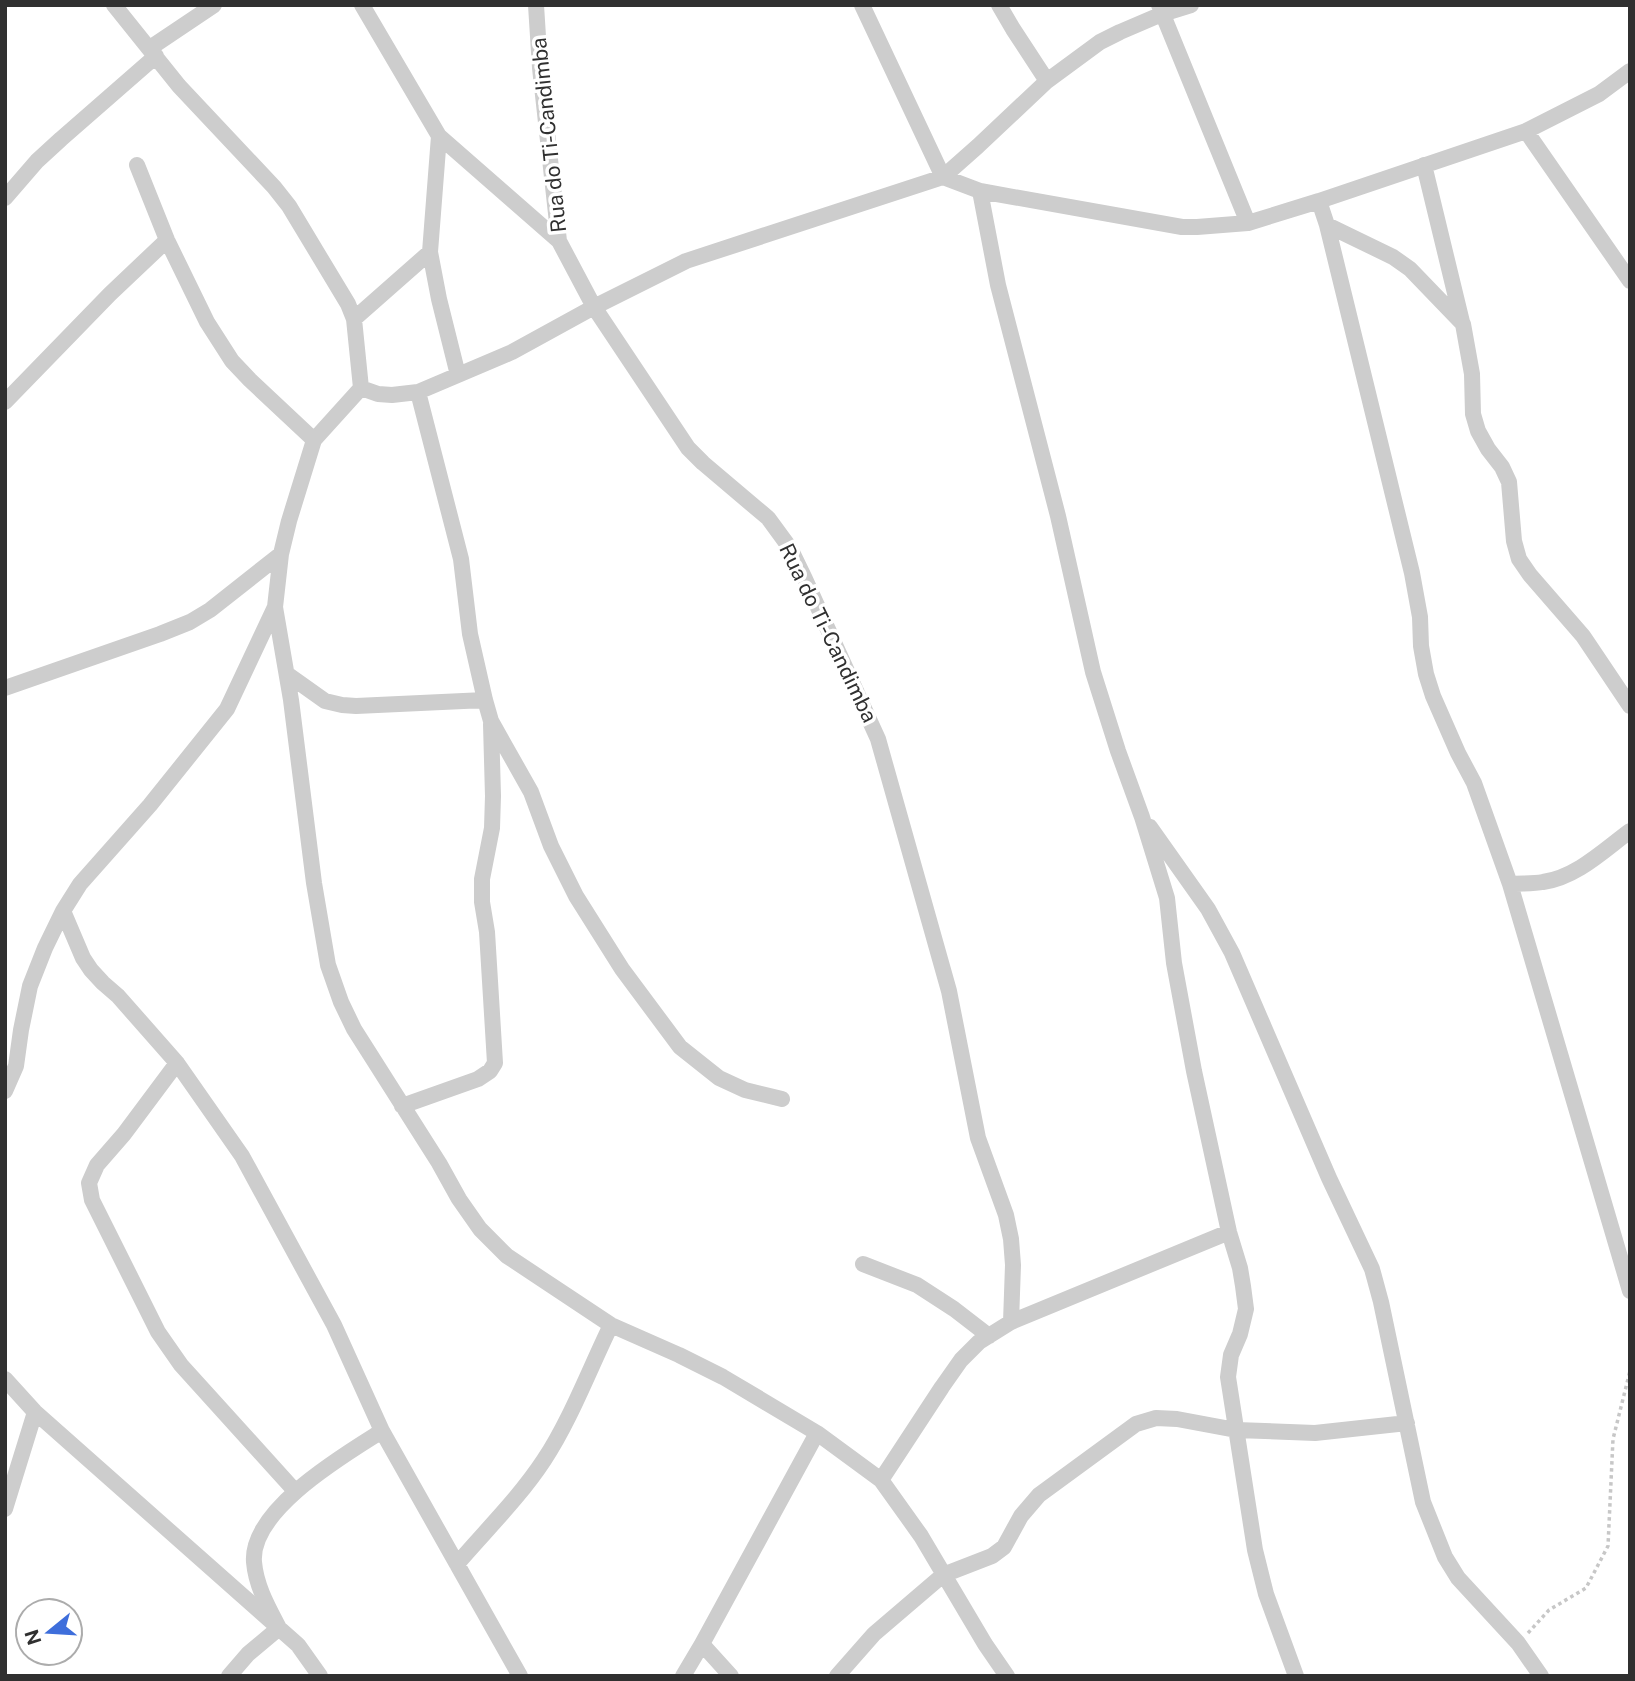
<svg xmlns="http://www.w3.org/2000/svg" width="1635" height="1681" font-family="'Public Sans',sans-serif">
<rect width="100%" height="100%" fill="#fff"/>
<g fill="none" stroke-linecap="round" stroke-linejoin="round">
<path stroke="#c7c7c7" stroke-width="3.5" stroke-dasharray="3.5 3.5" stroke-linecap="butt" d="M 1528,1633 L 1549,1610 L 1586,1588 L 1608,1546 L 1613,1439 L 1630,1371"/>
<path stroke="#cdcdcd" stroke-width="16" d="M 114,5 L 179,86 L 274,187 L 289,206 L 348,304 L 354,319 L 361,388
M 362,5 L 439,136 L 559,241
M 536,5 L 540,68 L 559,241 L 594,307 L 688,448 L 703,463 L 768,518 L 790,548 L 805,579 L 878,739 L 949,991 L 978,1138 L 1006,1215 L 1011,1239 L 1013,1265 L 1011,1322
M 862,5 L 943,177 L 980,191 L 998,285 L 1058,516 L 1093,672 L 1118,751 L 1142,817 L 1167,898 L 1174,963 L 1194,1071 L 1229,1232 L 1240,1268 L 1243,1286 L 1246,1309 L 1240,1334 L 1231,1355 L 1228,1377 L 1255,1550 L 1266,1594 L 1296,1676
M 999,5 L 1013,29 L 1047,81
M 1159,5 L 1248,223
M 150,48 L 214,5
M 1526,131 L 1630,281
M 439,136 L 430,252 L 439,299 L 458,375
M 137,165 L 167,240 L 207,322 L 232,361 L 250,380 L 314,440
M 1424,165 L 1462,322
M 980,191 L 1182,227 L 1197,227 L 1248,223 L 1319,201 L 1526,131 L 1599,94 L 1630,71
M 5,198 L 37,161 L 61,139 L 156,56
M 1319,201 L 1327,225 L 1412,573 L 1420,617 L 1421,646 L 1426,674 L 1433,696 L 1458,753 L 1474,783 L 1510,884 L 1630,1291
M 1327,225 L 1393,257 L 1410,269 L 1463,324 L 1472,374 L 1473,414 L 1478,431 L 1488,449 L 1502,467 L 1509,482 L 1514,541 L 1519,559 L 1530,575 L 1583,636 L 1630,706
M 354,319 L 430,252
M 418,392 L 461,559 L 470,634 L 485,700 L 491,721 L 531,792 L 551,846 L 576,896 L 622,969 L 680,1047 L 719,1078 L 745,1090 L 782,1099
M 5,402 L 110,294 L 167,240
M 275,607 L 291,700 L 314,883 L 328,965 L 341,1002 L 354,1029 L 439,1163 L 459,1199 L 480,1229 L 507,1256 L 611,1325 L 679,1355 L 723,1377 L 817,1433 L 881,1480 L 921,1536 L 985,1644 L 1007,1676
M 287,674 L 325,701 L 342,705 L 356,706 L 485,700
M 5,688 L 160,634 L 190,622 L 210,610 L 281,554
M 1150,827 L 1208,909 L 1232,953 L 1329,1178 L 1372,1269 L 1381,1302 L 1423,1502 L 1445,1557 L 1458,1578 L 1518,1643 L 1541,1676
M 1510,884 C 1521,883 1533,884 1543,882 C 1577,877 1604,850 1630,831
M 63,911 L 83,958 L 91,970 L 103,983 L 118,996 L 177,1063 L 242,1156 L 334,1325 L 382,1431 L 520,1676
M 177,1063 L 124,1134 L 97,1165 L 89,1183 L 92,1200 L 158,1332 L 181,1365 L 295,1491
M 5,1091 L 16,1066 L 21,1030 L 30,986 L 45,948 L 63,911 L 80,884 L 150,805 L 227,709 L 275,607 L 281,554 L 289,521 L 314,440 L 361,388 L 378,394 L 392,395 L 418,392 L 512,352 L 594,307 L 686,261 L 943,177 L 978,146 L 1047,81 L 1100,42 L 1120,32 L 1162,14 L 1191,5
M 402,1106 L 478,1079 L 490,1071 L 495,1063 L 487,932 L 482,902 L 482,879 L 492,828 L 493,796 L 491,724
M 863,1264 L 917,1285 L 954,1309 L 989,1336
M 5,1379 L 35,1412 L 298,1645 L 320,1676
M 881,1480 L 942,1387 L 961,1360 L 979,1342 L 1011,1322 L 1229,1232
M 5,1509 L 35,1412
M 457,1564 C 486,1530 519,1498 544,1460 C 570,1421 590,1368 611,1325
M 702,1644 L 731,1676
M 229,1676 L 248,1654 L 279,1628 C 268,1607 256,1586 254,1562 C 250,1510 344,1455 382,1431
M 683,1676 L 702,1644 L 817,1433
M 837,1676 L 874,1634 L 943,1575 L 992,1556 L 1004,1547 L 1021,1516 L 1039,1495 L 1136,1424 L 1156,1418 L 1177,1419 L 1236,1430 L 1315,1433 L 1407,1423"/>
</g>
<g text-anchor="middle" stroke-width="7" stroke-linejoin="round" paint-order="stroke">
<g font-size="21" fill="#303030" stroke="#fff">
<text transform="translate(549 135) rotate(-96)" y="7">Rua do Ti-Candimba</text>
<text transform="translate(828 633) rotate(64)" y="7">Rua do Ti-Candimba</text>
</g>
</g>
<rect width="1635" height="1681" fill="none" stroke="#303030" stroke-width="14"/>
<g transform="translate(49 1632) rotate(252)"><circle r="33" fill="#ffffff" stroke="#acacac" stroke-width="2"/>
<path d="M0-5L12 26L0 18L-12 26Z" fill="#3e6edb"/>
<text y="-10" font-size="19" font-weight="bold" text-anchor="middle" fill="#303030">N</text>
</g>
</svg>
